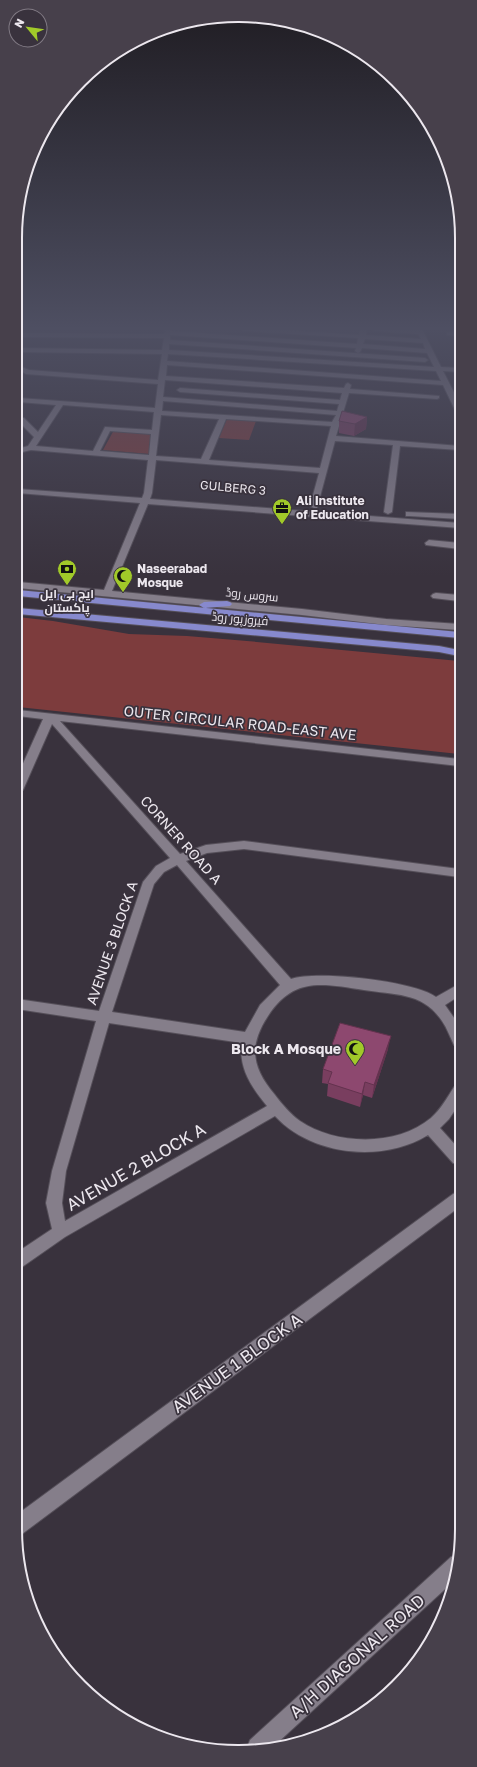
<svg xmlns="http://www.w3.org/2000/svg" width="477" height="1767" font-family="'Golos Text',Cairo,sans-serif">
<rect width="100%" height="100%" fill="#39323d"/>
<path fill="#7d3c3d" d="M 227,419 L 256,421 L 249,440 L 219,438 Z
M 114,430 L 153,432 L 150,454 L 103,450 Z
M 18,617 L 53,621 L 129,634 L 187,636 L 247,641 L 459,661 L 459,754 L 18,707 Z"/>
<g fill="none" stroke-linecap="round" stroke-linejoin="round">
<g stroke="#554f59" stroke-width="2">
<path id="minor" d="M 165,329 L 171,329 L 171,331 L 357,344 L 358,338 L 245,331 L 242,329 L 269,329 L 359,335 L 361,329 L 367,329 L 366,335 L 421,339 L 418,334 L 375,331 L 372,329 L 422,329 L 441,367 L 460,368 L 460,372 L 443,371 L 460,404 L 460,414 L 456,412 L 443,385 L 167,365 L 166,376 L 344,388 L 346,384 L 348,383 L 351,385 L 350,389 L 439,396 L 439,398 L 437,399 L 349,393 L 336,436 L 460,446 L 460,450 L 400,446 L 392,512 L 388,514 L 384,512 L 393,445 L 335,441 L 317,508 L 314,508 L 310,506 L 319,473 L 156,460 L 152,493 L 150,499 L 460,523 L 460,528 L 148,504 L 112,591 L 302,609 L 386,619 L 459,624 L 459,630 L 386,625 L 302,615 L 18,588 L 18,582 L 104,590 L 140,503 L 18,493 L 18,489 L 142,498 L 144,493 L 148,460 L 31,450 L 18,453 L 18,449 L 28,446 L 34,437 L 19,422 L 19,418 L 24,418 L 38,432 L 56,405 L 19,402 L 19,398 L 155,408 L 158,384 L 26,374 L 19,370 L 19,366 L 29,370 L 158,380 L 162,354 L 19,352 L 19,348 L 162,350 L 164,338 L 19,337 L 19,333 L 164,334 ZM 170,335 L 356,348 L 355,351 L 358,353 L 360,352 L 362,348 L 427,353 L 434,367 L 169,350 L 169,344 L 425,362 L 428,360 L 425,358 L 170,340 ZM 365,339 L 423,343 L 425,349 L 363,344 ZM 168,354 L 436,371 L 441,381 L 167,361 ZM 165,380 L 342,393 L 340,400 L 180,388 L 177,390 L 180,392 L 339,404 L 337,411 L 163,397 ZM 163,401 L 336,415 L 332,422 L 162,411 ZM 63,405 L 154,412 L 152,430 L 105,427 L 93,451 L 36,446 ZM 161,415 L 219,419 L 201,459 L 156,456 ZM 226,419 L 331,426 L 320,468 L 209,460 ZM 110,431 L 151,434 L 149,455 L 100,451 Z
M 449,332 L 460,332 L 460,336 L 447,335 L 447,333 Z
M 406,512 L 460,514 L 460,519 L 409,516 L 406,516 Z
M 429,540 L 460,543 L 460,549 L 426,545 L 425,543 Z
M 436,593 L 459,595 L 459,601 L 433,598 L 431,596 L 433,594 Z
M 18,710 L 459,759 L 459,766 L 60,721 L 180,854 L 206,845 L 244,841 L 459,869 L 459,877 L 244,849 L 207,853 L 186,861 L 291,979 C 317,970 414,981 436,997 L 459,984 L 459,996 L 445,1005 L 459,1025 L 459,1047 L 454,1045 C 450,1037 447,1028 442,1021 C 423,992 395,995 364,990 C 323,984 294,976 268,1016 C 248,1046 252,1068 275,1095 C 282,1104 290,1114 300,1121 C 336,1145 396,1147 431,1118 C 441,1109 447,1098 454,1087 L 459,1085 L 459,1104 L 449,1119 L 440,1128 L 458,1148 L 458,1164 L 453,1163 L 428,1135 C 383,1163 312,1156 275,1116 L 65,1237 L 22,1267 L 16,1270 L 16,1253 L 52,1229 L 46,1203 L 52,1171 L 96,1021 L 17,1009 L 17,999 L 99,1011 L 143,882 L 156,866 L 170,858 L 52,724 L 23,790 L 17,794 L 17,777 L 43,719 L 18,716 ZM 177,865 L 280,985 L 260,1005 L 245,1032 L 112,1012 L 154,884 L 164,872 ZM 109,1023 L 242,1043 C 238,1068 252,1088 267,1106 L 65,1221 L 62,1203 L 66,1171 Z
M 458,1192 L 458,1208 L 22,1534 L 16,1536 L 15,1516 L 453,1194 Z
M 458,1555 L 458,1572 L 455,1580 L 275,1745 L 247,1748 L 250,1740 L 451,1557 Z"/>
</g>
<g stroke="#554f59" stroke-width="2">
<path id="major" d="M 18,590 L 459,632 L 459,638 L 18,596 Z
M 227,601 L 230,602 L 232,604 L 230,606 L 204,608 L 199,605 L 204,602 Z
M 18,608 L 439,646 L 459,650 L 459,656 L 439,652 L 18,614 Z"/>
</g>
<use href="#minor" fill="#857e8a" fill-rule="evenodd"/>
<use href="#major" fill="#8789cd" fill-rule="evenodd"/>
</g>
<path fill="#793e5f" d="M 367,417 L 366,429 L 354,436 L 339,433 L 339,421 Z
M 388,1049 L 372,1098 L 363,1095 L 360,1107 L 327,1096 L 328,1084 L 322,1083 L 323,1069 Z"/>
<path fill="#63324e" d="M 367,417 L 366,429 L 354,436 L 355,424 Z
M 391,1036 L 388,1049 L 372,1098 L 374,1085 Z
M 365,1082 L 363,1095 L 360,1107 L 362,1094 Z"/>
<path fill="#8d486f" stroke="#63324e" d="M 342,411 L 367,417 L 355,424 L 339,421 Z
M 340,1023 L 391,1036 L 374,1085 L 365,1082 L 362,1094 L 328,1083 L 332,1072 L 323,1069 Z"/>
<linearGradient id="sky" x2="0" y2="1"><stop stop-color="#1f1c22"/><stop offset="0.57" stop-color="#4e4f62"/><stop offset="1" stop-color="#4e4f62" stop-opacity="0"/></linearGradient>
<rect width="477" height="576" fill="url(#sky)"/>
<defs>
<g id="office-pin" transform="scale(1)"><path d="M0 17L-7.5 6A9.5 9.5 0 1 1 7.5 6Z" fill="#a1c929" stroke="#39323d"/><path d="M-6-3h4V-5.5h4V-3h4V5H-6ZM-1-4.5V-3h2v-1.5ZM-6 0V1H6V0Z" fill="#111"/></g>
<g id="bank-pin" transform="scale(1)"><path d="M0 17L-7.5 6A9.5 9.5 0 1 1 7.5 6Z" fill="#a1c929" stroke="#39323d"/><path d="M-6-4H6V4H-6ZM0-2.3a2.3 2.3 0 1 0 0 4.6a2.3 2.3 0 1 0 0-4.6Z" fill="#111"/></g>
<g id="mosque-pin" transform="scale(1)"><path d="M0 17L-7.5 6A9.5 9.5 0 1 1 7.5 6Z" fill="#a1c929" stroke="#39323d"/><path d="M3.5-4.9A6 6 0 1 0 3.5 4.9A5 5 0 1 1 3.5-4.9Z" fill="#111"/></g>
</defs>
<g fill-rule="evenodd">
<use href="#office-pin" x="282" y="508"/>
<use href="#bank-pin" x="67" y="569"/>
<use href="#mosque-pin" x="123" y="576"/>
<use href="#mosque-pin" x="355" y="1049"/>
</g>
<g text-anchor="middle" stroke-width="3.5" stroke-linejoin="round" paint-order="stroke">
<g font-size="12" fill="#ece7ee" stroke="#39323d">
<text transform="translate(233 488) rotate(5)" y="4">GULBERG 3</text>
<text transform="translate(252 595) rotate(6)" y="4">سروس روڈ</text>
<text transform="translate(240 619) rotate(5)" y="4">فیروزپور روڈ</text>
</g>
<g font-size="12" font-weight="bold" fill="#ece7ee" stroke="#39323d" text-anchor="start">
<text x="296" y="505">Ali Institute<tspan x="296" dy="14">of Education</tspan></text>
<text x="137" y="573">Naseerabad<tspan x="137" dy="14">Mosque</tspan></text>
<text x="67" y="598" text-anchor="middle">ایچ بی ایل<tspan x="67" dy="14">پاکستان</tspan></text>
</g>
<g font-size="14" fill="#ece7ee" stroke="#39323d">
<text transform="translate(240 723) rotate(6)" y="5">OUTER CIRCULAR ROAD-EAST AVE</text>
<text transform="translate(181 840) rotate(48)" y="5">CORNER ROAD A</text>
<text transform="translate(112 943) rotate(-71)" y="5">AVENUE 3 BLOCK A</text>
</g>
<g font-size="14" font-weight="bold" fill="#ece7ee" stroke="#39323d" text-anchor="end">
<text x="341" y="1054">Block A Mosque</text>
</g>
<g font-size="17" fill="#ece7ee" stroke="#39323d">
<text transform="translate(136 1167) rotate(-30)" y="6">AVENUE 2 BLOCK A</text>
<text transform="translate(237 1363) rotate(-36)" y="6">AVENUE 1 BLOCK A</text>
<text transform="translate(357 1656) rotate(-42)" y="6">A/H DIAGONAL ROAD</text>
</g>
</g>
<path d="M0 0H477V1767H0ZM238 22H239A216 216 0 0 1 455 238V1529A216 216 0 0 1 239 1745H238A216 216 0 0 1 22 1529V238A216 216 0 0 1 238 22Z" fill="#47404b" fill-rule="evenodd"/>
<path fill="none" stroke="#ece7ee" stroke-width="2" d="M238 22H239A216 216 0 0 1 455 238V1529A216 216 0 0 1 239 1745H238A216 216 0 0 1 22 1529V238A216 216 0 0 1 238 22Z"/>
<g transform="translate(28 28) rotate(299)"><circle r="19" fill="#39323d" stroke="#817a84"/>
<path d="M0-3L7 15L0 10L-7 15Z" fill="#a1c929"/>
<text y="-6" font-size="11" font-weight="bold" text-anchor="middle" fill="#ece7ee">N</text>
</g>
</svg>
